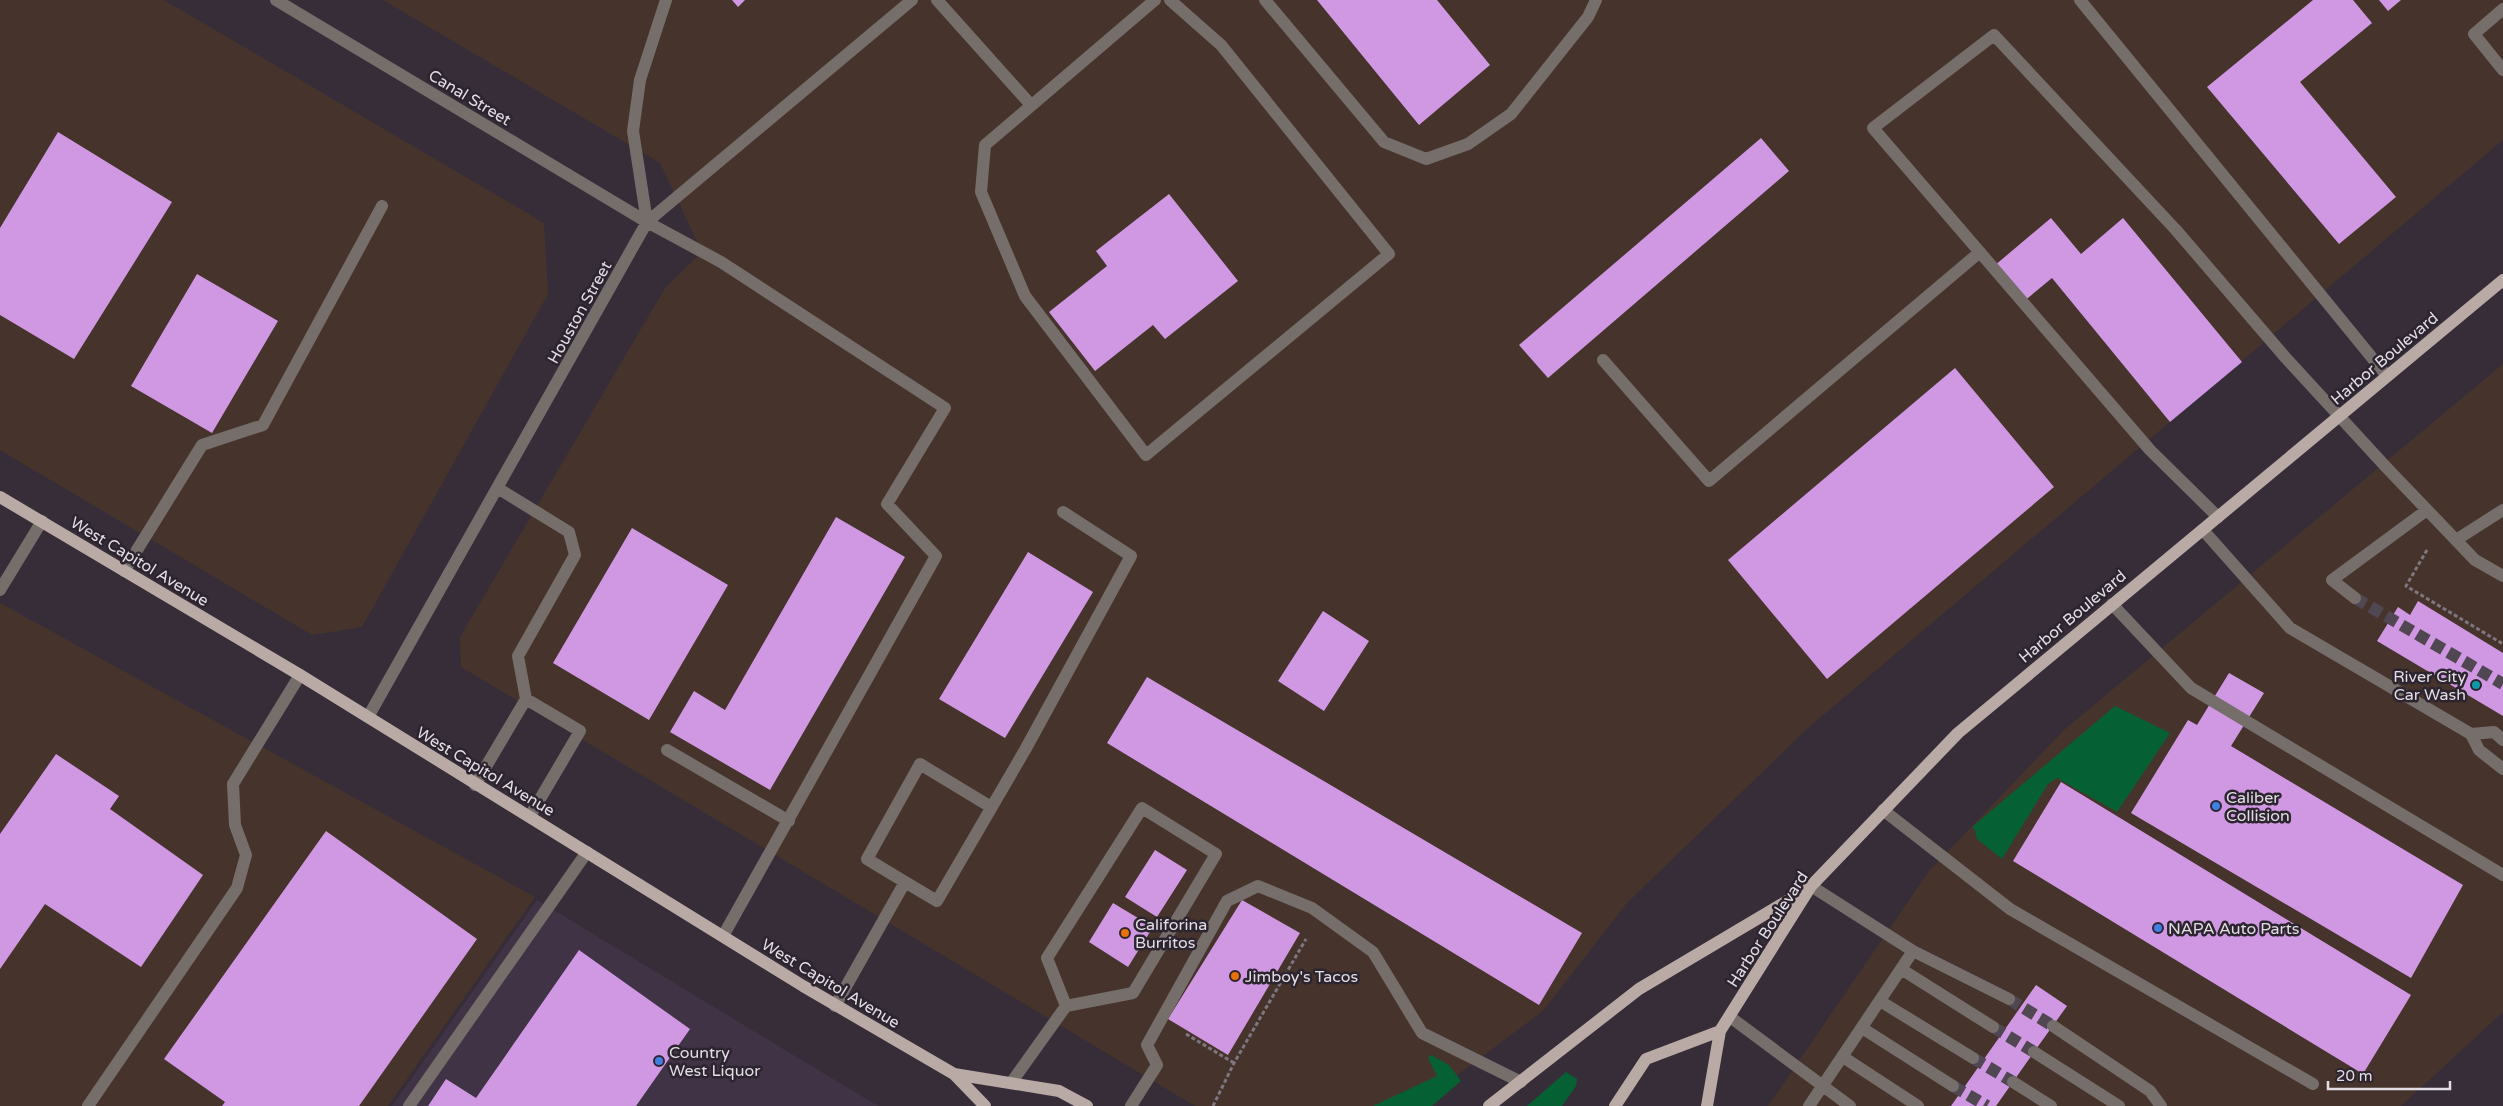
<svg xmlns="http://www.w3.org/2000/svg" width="2503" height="1106" font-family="'Varela Round',sans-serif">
<rect width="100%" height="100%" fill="#362d39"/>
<path fill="#403345" d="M 537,900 L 878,1106 L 392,1106 Z"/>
<path fill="#46342c" d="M 0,0 L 164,0 L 544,223 L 548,294 L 362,627 L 312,635 L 0,450 Z
M 383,0 L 2503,0 L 2503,140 L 1808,728 L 1627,903 L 1543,1011 L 1416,1106 L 1195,1106 L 461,667 L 460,637 L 665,288 L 702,252 L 660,163 Z
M 2503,364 L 2503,1012 L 2401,1106 L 1768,1106 L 1929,871 L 2065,729 Z
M 0,603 L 535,897 L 388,1106 L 0,1106 Z"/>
<path fill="#056133" d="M 2115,706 L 2170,733 L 2117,812 L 2057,778 L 2048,784 L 2002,859 L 1977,839 L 1975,830 L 1972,827 Z
M 1431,1055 L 1449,1065 L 1461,1081 L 1432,1106 L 1373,1106 L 1437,1076 L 1428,1058 Z
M 1566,1072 L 1577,1079 L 1576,1086 L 1562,1106 L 1527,1106 Z"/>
<path fill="#d098e3" d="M 732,0 L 745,0 L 738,7 Z
M 1317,0 L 1437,0 L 1490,65 L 1419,125 Z
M 2313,0 L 2353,0 L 2372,23 L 2300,82 L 2396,197 L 2339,244 L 2207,87 Z
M 2379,0 L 2401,0 L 2388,11 Z
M 58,132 L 172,202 L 74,359 L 0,315 L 0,228 Z
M 1761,138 L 1789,171 L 1548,378 L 1519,345 Z
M 1169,194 L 1238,281 L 1165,339 L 1153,325 L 1095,371 L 1049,312 L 1107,266 L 1096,251 Z
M 2051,218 L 2081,254 L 2123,218 L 2242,362 L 2170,422 L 2052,278 L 2023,302 L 1994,266 Z
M 197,274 L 278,321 L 212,433 L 131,386 Z
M 1955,368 L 2054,487 L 1827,679 L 1728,560 Z
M 836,517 L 905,557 L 770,790 L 670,732 L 694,691 L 725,710 Z
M 632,528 L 728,585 L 649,720 L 553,663 Z
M 1028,552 L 1093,592 L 1005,738 L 939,699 Z
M 2418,601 L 2503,653 L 2503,716 L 2377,641 L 2398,607 L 2410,615 Z
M 1323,611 L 1369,641 L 1324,711 L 1278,681 Z
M 2229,673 L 2264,693 L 2231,746 L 2463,885 L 2411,978 L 2131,813 L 2188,720 L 2197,725 Z
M 1147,677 L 1582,933 L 1539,1005 L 1107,743 Z
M 56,754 L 119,796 L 110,809 L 203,875 L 141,967 L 45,904 L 0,969 L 0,834 Z
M 2061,782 L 2411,995 L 2363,1074 L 2013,861 Z
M 326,831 L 477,939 L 359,1106 L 222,1106 L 225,1102 L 164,1059 Z
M 1155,850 L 1187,870 L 1157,917 L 1125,897 Z
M 1242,900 L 1300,933 L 1228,1055 L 1168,1019 Z
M 1113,903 L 1153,927 L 1128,967 L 1089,942 Z
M 579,950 L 690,1029 L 636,1106 L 428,1106 L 446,1079 L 476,1098 Z
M 2036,985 L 2067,1006 L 2034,1052 L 1996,1106 L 1951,1106 Z"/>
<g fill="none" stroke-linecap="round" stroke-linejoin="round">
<path stroke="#504753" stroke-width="12" stroke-dasharray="12 6" stroke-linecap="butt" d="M 2355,598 L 2503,684
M 2009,999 L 2053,1026
M 1993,1027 L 2034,1052
M 1973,1058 L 2013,1082
M 1953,1086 L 1987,1106"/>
<path stroke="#7e7680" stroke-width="3" stroke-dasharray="4 2.5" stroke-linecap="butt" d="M 2427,550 L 2406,586 L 2503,644
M 1186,1034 L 1234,1063
M 1213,1106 L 1234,1063 L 1306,939"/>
<path stroke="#766e6b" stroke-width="12" d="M 276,0 L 647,222 L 721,262 L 945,408 L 887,504 L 936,556 L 723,936
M 937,0 L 1031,105
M 1155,0 L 985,145 L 981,192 L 1025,296 L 1146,455 L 1389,254 L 1221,45 L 1170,0
M 1265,0 L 1384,142 L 1426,159 L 1468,144 L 1511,114 L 1588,17 L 1596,0
M 2080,0 L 2387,376
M 2503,9 L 2474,34 L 2503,70
M 647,222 L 633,131 L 640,80 L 666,0
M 1603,360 L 1709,481 L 1980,252
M 2218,517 L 2150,450 L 1873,128 L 1994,35 L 2176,230 L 2285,357 L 2386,467 L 2475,560 L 2503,576
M 2203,530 L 2290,628 L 2471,734 L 2479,750 L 2503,769
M 2456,540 L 2503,510
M 124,571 L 202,445 L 263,425 L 382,206
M 0,590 L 42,521
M 2355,598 L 2332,580 L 2427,510
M 2112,604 L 2191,688 L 2503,875
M 526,699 L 580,731 L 530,816
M 368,717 L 647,222 L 912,0
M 2471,734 L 2494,732 L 2503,740
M 667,750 L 789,821
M 475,785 L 526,699 L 518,656 L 575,555 L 569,532 L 499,489
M 1883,810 L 2010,909 L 2313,1084
M 905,882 L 867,859 L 920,764 L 991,807
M 1811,886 L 1913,951 L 2009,999
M 1901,969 L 1993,1027
M 1880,1001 L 1973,1058
M 835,1006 L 905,882 L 937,901 L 1025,750 L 1131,556 L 1063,512
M 1730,1017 L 1850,1106
M 2053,1026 L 2150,1091 L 2161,1106
M 1862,1028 L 1953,1086
M 2034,1052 L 2119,1106
M 1843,1057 L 1918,1106
M 2013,1082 L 2051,1106
M 1011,1083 L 1066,1006 L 1133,993 L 1216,854 L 1142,808 L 1047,958 L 1066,1006
M 88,1106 L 237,888 L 246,855 L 235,825 L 233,784 L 300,675
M 409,1106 L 587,852
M 1131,1106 L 1157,1065 L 1147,1045 L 1227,901 L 1258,886 L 1312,908 L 1373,952 L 1422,1033 L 1521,1082
M 1809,1106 L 1913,951"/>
<path stroke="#baaaa5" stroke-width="12" d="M 0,497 L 300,675 L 803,986 L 954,1074 L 985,1106
M 954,1074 L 1059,1091 L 1087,1106
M 1489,1106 L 1639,989 L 1809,888
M 1615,1106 L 1646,1059 L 1720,1031
M 1707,1106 L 1720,1031 L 1811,886 L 1958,733 L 2503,280"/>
</g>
<circle fill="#0f9aa8" stroke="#2c242f" stroke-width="2" cx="2476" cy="685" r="5"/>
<g fill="#3f7fe0" stroke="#2c242f" stroke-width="2">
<circle cx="2216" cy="806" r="5"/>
<circle cx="2158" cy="928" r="5"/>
<circle cx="659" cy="1061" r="5"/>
</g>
<g fill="#e8710a" stroke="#2c242f" stroke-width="2">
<circle cx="1125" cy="933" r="5"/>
<circle cx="1235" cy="976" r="5"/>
</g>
<g text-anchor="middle" stroke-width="5" stroke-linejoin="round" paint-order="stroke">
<g font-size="16" fill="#e3dde5" stroke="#2c242f">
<text transform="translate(470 97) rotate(31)" y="6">Canal Street</text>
<text transform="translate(579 312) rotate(-61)" y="6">Houston Street</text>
<text transform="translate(2384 358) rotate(-40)" y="6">Harbor Boulevard</text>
<text transform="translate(140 561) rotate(31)" y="6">West Capitol Avenue</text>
<text transform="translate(2072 616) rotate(-40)" y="6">Harbor Boulevard</text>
<text transform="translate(486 771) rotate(31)" y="6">West Capitol Avenue</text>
<text transform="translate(1767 929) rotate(-57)" y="6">Harbor Boulevard</text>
<text transform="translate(831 983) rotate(31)" y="6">West Capitol Avenue</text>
</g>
<g font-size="16" fill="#e3dde5" stroke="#2c242f" text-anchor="start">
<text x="2466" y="682" text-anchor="end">River City<tspan x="2466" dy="18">Car Wash</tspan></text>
<text x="2226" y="803">Caliber<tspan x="2226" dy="18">Collision</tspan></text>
<text x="1135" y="930">Califorina<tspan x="1135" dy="18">Burritos</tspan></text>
<text x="2168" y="934">NAPA Auto Parts</text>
<text x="1245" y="982">Jimboy's Tacos</text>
<text x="669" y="1058">Country<tspan x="669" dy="18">West Liquor</tspan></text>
</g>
</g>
<path d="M2328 1081v8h122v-8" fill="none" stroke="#e3dde5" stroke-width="2.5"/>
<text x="2336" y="1081" font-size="15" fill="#e3dde5" stroke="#2c242f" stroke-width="4" paint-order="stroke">20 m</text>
</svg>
